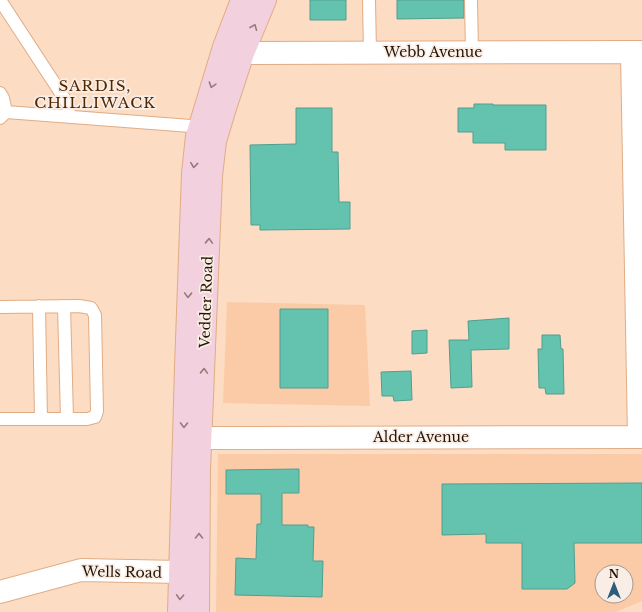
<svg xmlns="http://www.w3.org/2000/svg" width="642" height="612" font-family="'Libre Baskerville',serif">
<rect width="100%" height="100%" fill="#fddcc4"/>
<path fill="#fbcba7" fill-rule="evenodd" d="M 227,302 L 365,305 L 370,406 L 223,403 Z
M 218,454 L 642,454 L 642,601 L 616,612 L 216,612 ZM 602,572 L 626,572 L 626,596 L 602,596 Z"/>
<path fill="#64c3af" stroke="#519e8e" d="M 310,0 L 346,0 L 346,20 L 310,20 Z
M 397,0 L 464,0 L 464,18 L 397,19 Z
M 474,104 L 493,104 L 493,105 L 546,105 L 546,150 L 505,150 L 505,143 L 473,143 L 473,132 L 458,132 L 458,108 L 474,108 Z
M 296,108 L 332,108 L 332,152 L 338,152 L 339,199 L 339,202 L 350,202 L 350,229 L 260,230 L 260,225 L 251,225 L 250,145 L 296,144 Z
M 280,309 L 328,309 L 328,388 L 280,388 Z
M 509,318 L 509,349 L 471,350 L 472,387 L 451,388 L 449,340 L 469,340 L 468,321 Z
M 427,330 L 427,353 L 412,354 L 412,331 Z
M 542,335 L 560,335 L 561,349 L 563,349 L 564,394 L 546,394 L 545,388 L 539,388 L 538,349 L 542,349 Z
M 411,371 L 412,400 L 394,401 L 393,396 L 382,396 L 381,372 Z
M 299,469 L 299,493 L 282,493 L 282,525 L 308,525 L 308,527 L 314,527 L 313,561 L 323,561 L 322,597 L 235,595 L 236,558 L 256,559 L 257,524 L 261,524 L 261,494 L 226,494 L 226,470 Z
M 642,483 L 642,543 L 574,543 L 575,583 L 567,589 L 522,589 L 522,543 L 486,543 L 486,534 L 442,535 L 442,484 Z"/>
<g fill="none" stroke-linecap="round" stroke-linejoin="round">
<g stroke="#e0ac84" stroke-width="14">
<path id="lane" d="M 0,0 L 66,101 L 68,105 L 69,116
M 369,0 L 370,53
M 471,0 L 472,52
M 0,93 L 3,98 L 6,112 L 0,118
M 6,112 L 204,127
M 39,306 L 41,419
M 64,306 L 67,419
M 0,307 L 79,306 L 91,308 L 95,315 L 97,411 L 95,417 L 87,419 L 0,419"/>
</g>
<g stroke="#e0ac84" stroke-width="24">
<path id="street" d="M 225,48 L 243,53 L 642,52
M 632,52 L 639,437
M 201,438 L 642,437
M 0,592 L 81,570 L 181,572 L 198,575"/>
</g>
<g stroke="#e0ac84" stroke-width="24">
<path id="secondary" d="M 179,612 L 186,367 L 193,173 L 197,136 L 224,47 L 242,0
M 198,612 L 199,470 L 211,176 L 215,141 L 225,108 L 243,53 L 265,0"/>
</g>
<use href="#lane" stroke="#fff" stroke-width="12"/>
<use href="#street" stroke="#fff" stroke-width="22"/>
<use href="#secondary" stroke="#f2d0dd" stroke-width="22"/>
</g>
<defs><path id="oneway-chevron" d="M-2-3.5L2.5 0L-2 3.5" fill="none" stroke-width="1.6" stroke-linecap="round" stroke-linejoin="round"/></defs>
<g stroke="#967b7b">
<use href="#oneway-chevron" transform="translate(254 27) rotate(-68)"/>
<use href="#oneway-chevron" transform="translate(212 85) rotate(108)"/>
<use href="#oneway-chevron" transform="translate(194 165) rotate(96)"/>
<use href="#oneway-chevron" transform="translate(209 241) rotate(-88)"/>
<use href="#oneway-chevron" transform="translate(188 295) rotate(92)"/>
<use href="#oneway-chevron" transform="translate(204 371) rotate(-88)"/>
<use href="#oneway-chevron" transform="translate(184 425) rotate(91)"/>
<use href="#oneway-chevron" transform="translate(199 536) rotate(-90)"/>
<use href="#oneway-chevron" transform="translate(180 597) rotate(93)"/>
</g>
<g text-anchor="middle" stroke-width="3.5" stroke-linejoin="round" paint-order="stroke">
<g font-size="14" fill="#261304" stroke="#f9eee6">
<text x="433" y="57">Webb Avenue</text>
<text transform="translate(206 302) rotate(-88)" y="5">Vedder Road</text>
<text x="421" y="442">Alder Avenue</text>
<text transform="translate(122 572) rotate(1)" y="5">Wells Road</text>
</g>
<g font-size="15" letter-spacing="1" fill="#522700" stroke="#f9eee6">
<text x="95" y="91">SARDIS,<tspan x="95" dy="17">CHILLIWACK</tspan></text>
</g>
</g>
<g transform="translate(614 584)"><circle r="19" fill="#f9eee6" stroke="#a5968c"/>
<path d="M0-3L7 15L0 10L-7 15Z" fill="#2c5d7b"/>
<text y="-6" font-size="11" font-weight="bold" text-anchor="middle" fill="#261304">N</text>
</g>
</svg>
